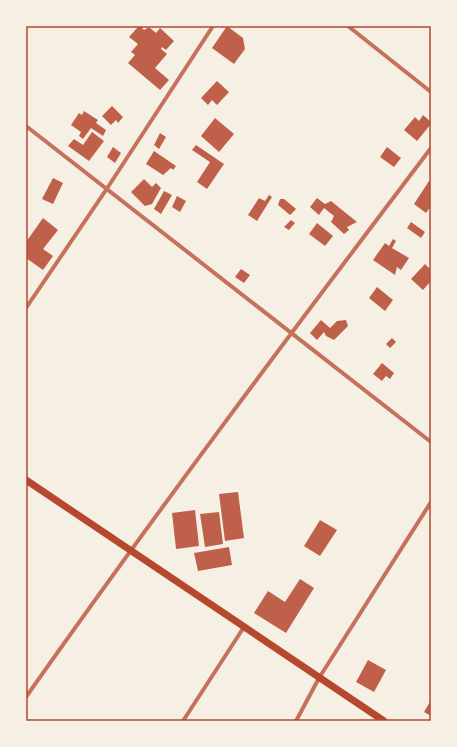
<svg xmlns="http://www.w3.org/2000/svg" width="457" height="747" font-family="'Asap Condensed',sans-serif">
<rect width="100%" height="100%" fill="#f6efe4"/>
<path fill="#bf614a" d="M 137,26 L 143,26 L 142,28 L 144,30 L 149,27 L 156,33 L 160,28 L 174,41 L 166,50 L 162,47 L 161,49 L 167,54 L 155,68 L 169,80 L 160,90 L 128,63 L 135,55 L 131,52 L 138,44 L 129,37 L 138,27 Z
M 227,26 L 243,38 L 245,49 L 234,64 L 212,48 Z
M 217,81 L 229,92 L 217,105 L 212,100 L 208,105 L 201,98 Z
M 112,106 L 123,117 L 118,123 L 116,120 L 111,125 L 102,116 Z
M 84,111 L 98,120 L 96,123 L 106,130 L 103,136 L 91,128 L 83,139 L 79,136 L 81,132 L 71,125 L 79,113 L 82,115 Z
M 423,115 L 431,122 L 431,124 L 417,141 L 404,130 L 415,117 L 419,121 Z
M 215,118 L 234,134 L 219,152 L 201,136 Z
M 92,132 L 104,141 L 89,161 L 68,146 L 74,139 L 83,145 Z
M 160,133 L 166,137 L 159,149 L 154,145 Z
M 196,145 L 224,164 L 207,189 L 197,182 L 210,162 L 192,150 Z
M 113,147 L 121,153 L 115,163 L 107,157 Z
M 387,147 L 401,158 L 394,167 L 380,157 Z
M 154,151 L 176,166 L 173,170 L 171,168 L 163,175 L 146,164 Z
M 53,178 L 63,183 L 53,204 L 42,199 Z
M 144,179 L 152,187 L 156,183 L 161,188 L 152,204 L 145,206 L 131,192 Z
M 429,181 L 431,182 L 431,206 L 426,213 L 414,204 Z
M 164,191 L 172,195 L 161,214 L 154,209 Z
M 269,195 L 272,197 L 257,221 L 248,215 L 259,198 L 265,201 Z
M 177,196 L 186,201 L 180,212 L 172,207 Z
M 317,198 L 325,204 L 331,201 L 357,222 L 347,227 L 349,230 L 344,234 L 331,222 L 334,216 L 324,208 L 319,215 L 310,207 Z
M 280,199 L 284,199 L 296,209 L 290,215 L 278,205 Z
M 43,218 L 58,230 L 43,249 L 53,256 L 43,270 L 26,258 L 26,242 Z
M 291,220 L 295,223 L 289,230 L 284,227 Z
M 411,222 L 425,232 L 421,238 L 407,228 Z
M 317,223 L 333,236 L 325,246 L 309,234 Z
M 393,239 L 396,241 L 392,248 L 409,258 L 401,270 L 397,267 L 395,275 L 373,260 L 385,243 L 389,246 Z
M 425,264 L 431,270 L 431,281 L 423,290 L 411,279 Z
M 241,269 L 250,275 L 244,283 L 235,277 Z
M 377,287 L 393,300 L 385,311 L 369,298 Z
M 321,320 L 330,328 L 337,321 L 346,320 L 348,326 L 334,340 L 326,336 L 324,332 L 317,340 L 310,333 Z
M 392,338 L 396,342 L 390,348 L 386,344 Z
M 382,363 L 394,373 L 390,379 L 386,376 L 382,381 L 373,374 Z
M 238,492 L 244,538 L 225,541 L 219,494 Z
M 195,510 L 199,546 L 176,549 L 172,513 Z
M 219,512 L 223,544 L 205,547 L 200,514 Z
M 320,520 L 337,530 L 320,556 L 304,546 Z
M 229,547 L 232,565 L 198,571 L 194,553 Z
M 300,579 L 314,588 L 286,633 L 254,613 L 268,591 L 285,602 Z
M 368,660 L 386,670 L 374,692 L 356,682 Z
M 431,700 L 431,716 L 424,712 Z"/>
<g fill="none" stroke-linecap="round" stroke-linejoin="round">
<path stroke="#c5725c" stroke-width="4" d="M 348,26 L 431,92
M 26,126 L 431,442
M 26,308 L 106,190 L 213,26
M 26,697 C 157,511 294,329 431,148
M 183,721 L 244,627
M 296,721 L 319,678 L 431,502"/>
<path stroke="#b5482f" stroke-width="7" d="M 26,480 L 384,721"/>
</g>
<rect width="457" height="747" fill="none" stroke="#f6efe4" stroke-width="54"/>
<rect x="27" y="27" width="403" height="693" fill="none" stroke="#b5482f" stroke-width="1.5"/>
</svg>
